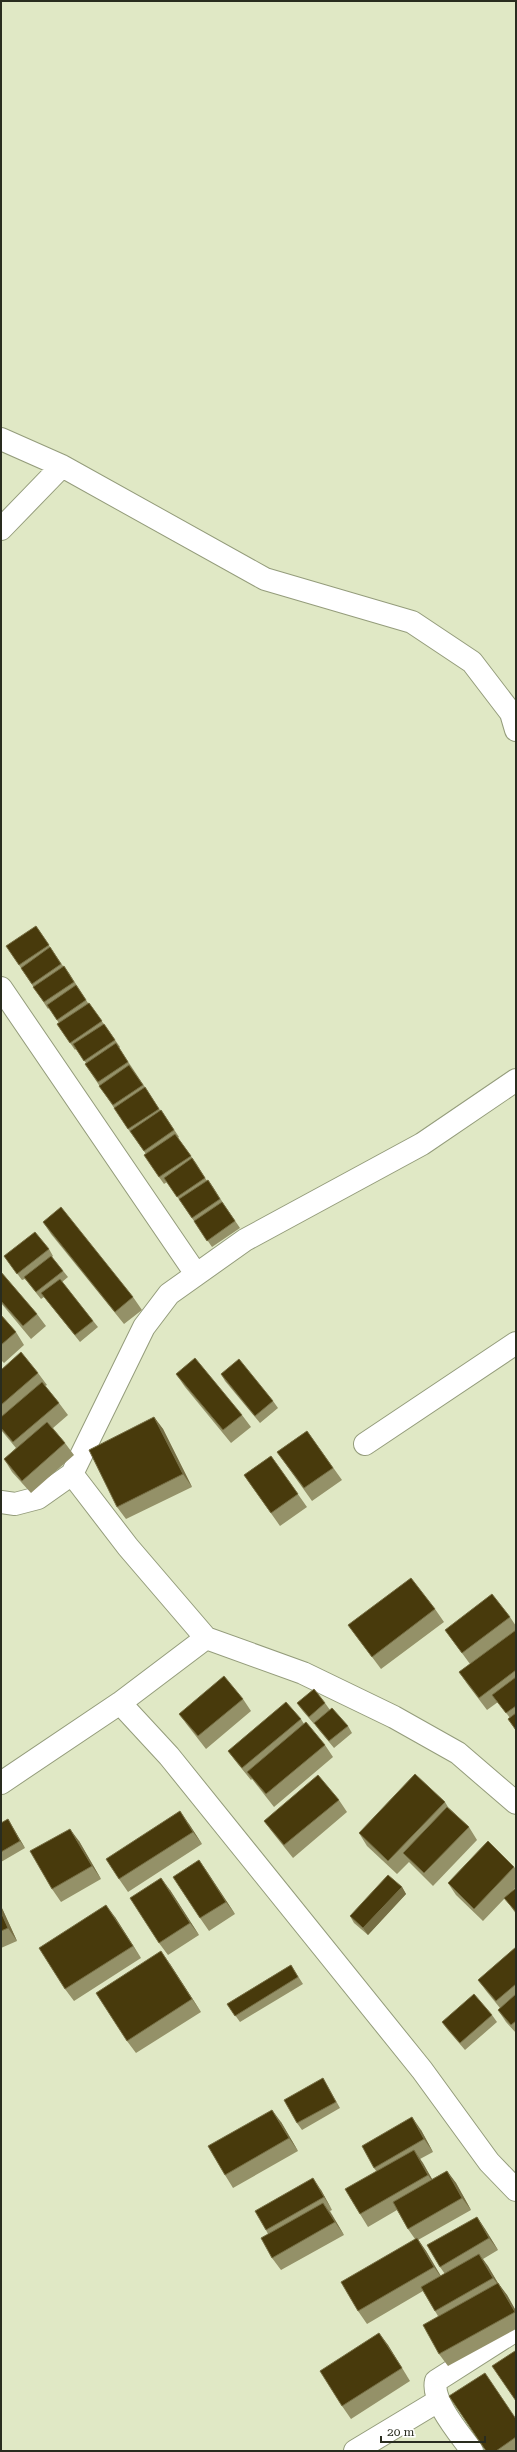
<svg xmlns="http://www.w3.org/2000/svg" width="517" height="2452" font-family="'Roboto Serif',serif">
<rect width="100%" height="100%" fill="#e0e8c5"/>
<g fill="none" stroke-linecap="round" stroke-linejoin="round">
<g stroke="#949c7b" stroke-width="24">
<path id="street" d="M 1,439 L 62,466 L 265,579 L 412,622 L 472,662 L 511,713 L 516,730
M 1,529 L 62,466
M 1,988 L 196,1274
M 365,1444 L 516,1343
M 72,1474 L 128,1547 L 206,1638 L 303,1673 L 394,1717 L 458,1753 L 516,1803
M 1,1502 L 15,1504 L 38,1498 L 72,1474 L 144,1327 L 169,1294 L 245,1240 L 422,1144 L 516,1080
M 120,1703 L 169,1756 L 422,2070 L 489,2162 L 516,2190
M 1,1783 L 120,1703 L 206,1638
M 355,2451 L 438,2401
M 472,2451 C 460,2434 431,2401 436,2381 L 516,2330"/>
</g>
<use href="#street" stroke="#fff" stroke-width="22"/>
</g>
<path fill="#949168" d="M 36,926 L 63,966 L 69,973 L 88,1003 L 89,1003 L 120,1047 L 119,1048 L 133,1069 L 160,1110 L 161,1110 L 179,1137 L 178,1138 L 196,1163 L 207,1181 L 208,1180 L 213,1187 L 225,1206 L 240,1228 L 212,1247 L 167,1182 L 164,1184 L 159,1177 L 146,1154 L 128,1129 L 85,1064 L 86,1063 L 76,1049 L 75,1050 L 57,1024 L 59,1023 L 49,1008 L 48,1009 L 19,965 Z
M 43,1222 L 133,1297 L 142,1310 L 124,1324 L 51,1234 Z
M 49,1249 L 53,1256 L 52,1257 L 68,1277 L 62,1282 L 98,1327 L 80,1342 L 44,1297 L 41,1299 L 25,1279 L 22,1280 L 4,1256 Z
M 1,1272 L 37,1314 L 46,1326 L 31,1339 L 1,1303 Z
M 1,1315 L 16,1332 L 24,1345 L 4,1363 L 1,1360 Z
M 1,1370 L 38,1373 L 47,1385 L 45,1386 L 59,1403 L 68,1415 L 53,1428 L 65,1443 L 74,1455 L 31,1493 L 12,1472 L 4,1459 L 16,1448 L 1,1430 Z
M 176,1374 L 242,1415 L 251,1427 L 231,1443 L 185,1387 Z
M 221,1374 L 273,1401 L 278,1408 L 260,1423 L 225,1381 Z
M 154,1417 L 163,1429 L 192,1487 L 126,1519 L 117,1507 Z
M 307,1431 L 342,1480 L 312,1501 L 277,1452 Z
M 271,1456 L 307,1507 L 280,1526 L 244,1475 Z
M 435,1609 L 444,1622 L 381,1669 L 348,1625 Z
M 510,1617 L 516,1626 L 516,1731 L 508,1719 L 510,1718 L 498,1702 L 487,1710 L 468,1685 L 459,1672 L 470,1664 L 445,1630 Z
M 243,1699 L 251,1711 L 206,1749 L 188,1726 L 179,1714 Z
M 297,1703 L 325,1703 L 330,1710 L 348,1726 L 352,1733 L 334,1748 L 319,1730 L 314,1723 L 314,1724 L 302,1710 Z
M 301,1719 L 304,1724 L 325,1745 L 333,1757 L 274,1807 L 252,1779 L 251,1780 L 237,1763 L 228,1751 Z
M 339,1800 L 347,1812 L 293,1858 L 273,1833 L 264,1821 Z
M 445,1802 L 448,1807 L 469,1827 L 477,1840 L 433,1886 L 409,1862 L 397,1874 L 367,1846 L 359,1833 Z
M 8,1819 L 12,1826 L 25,1848 L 1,1862 L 1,1823 Z
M 189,1824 L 202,1844 L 128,1892 L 119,1879 Z
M 79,1841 L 101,1879 L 61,1902 L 52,1889 Z
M 199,1860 L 235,1914 L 209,1931 L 200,1918 Z
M 514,1867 L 516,1869 L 516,1887 L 510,1893 L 516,1888 L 516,1914 L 505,1898 L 483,1921 L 456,1895 L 448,1883 Z
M 402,1887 L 406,1894 L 368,1935 L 354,1923 L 350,1916 Z
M 170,1890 L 199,1935 L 168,1955 L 159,1943 Z
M 1,1906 L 17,1941 L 1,1948 Z
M 115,1917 L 141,1958 L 74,2001 L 65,1989 Z
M 516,1947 L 516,2033 L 506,2022 L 498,2010 L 500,2008 L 487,1992 L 478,1980 Z
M 170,1964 L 201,2012 L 136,2053 L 127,2041 Z
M 291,1965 L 303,1984 L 240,2022 L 227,2004 Z
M 492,2015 L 497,2022 L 465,2050 L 447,2029 L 442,2022 Z
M 323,2078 L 327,2085 L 340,2108 L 302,2130 L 297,2123 Z
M 281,2122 L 298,2151 L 233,2188 L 225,2175 Z
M 421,2130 L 433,2152 L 420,2159 L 432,2179 L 447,2171 L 456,2183 L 471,2210 L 418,2240 L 426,2251 L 441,2276 L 445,2274 L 440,2267 L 477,2217 L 485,2229 L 498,2250 L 483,2259 L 498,2283 L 507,2295 L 516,2311 L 516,2329 L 448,2366 L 439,2354 L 438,2316 L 423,2291 L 367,2324 L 358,2311 L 415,2239 L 408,2229 L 397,2210 L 368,2227 L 360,2214 L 377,2172 L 374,2168 Z
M 321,2190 L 332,2210 L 330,2211 L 344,2235 L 281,2270 L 272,2258 L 268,2234 L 266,2230 Z
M 379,2333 L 388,2345 L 410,2381 L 351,2419 L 342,2406 Z
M 516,2418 L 516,2451 L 486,2451 Z"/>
<path fill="#766e44" d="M 154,1417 L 163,1429 L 192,1487 L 183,1474 Z
M 180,1811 L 189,1824 L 202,1844 L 193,1832 Z
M 8,1819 L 12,1826 L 25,1848 L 20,1841 Z
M 70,1829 L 79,1841 L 101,1879 L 92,1866 Z
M 199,1860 L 208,1873 L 235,1914 L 226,1902 Z
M 161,1878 L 170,1890 L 199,1935 L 190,1923 Z
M 402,1887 L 406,1894 L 368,1935 L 363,1928 Z
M 106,1905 L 115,1917 L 141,1958 L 133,1946 Z
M 1,1906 L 17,1941 L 8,1928 L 1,1912 Z
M 161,1951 L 170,1964 L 201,2012 L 192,1999 Z
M 272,2110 L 281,2122 L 298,2151 L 289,2138 Z
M 412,2117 L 421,2130 L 433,2152 L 424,2139 Z
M 414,2150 L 423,2163 L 437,2188 L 428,2175 Z
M 447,2171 L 456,2183 L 471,2210 L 462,2198 Z
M 313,2178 L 321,2190 L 332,2210 L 324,2197 Z
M 323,2203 L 332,2215 L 344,2235 L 335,2222 Z
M 477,2217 L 485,2229 L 498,2250 L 489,2238 Z
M 417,2238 L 426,2251 L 443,2280 L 434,2267 Z
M 479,2254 L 488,2266 L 502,2290 L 493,2278 Z
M 498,2283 L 507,2295 L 516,2311 L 516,2314 Z
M 379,2333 L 388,2345 L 410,2381 L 402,2368 Z"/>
<path fill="#483a0c" stroke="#766e44" d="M 36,926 L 49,945 L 19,965 L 6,946 Z
M 50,947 L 61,964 L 32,984 L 21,968 Z
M 64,966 L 74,982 L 44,1002 L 33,987 Z
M 76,985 L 86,1000 L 57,1020 L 47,1005 Z
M 89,1003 L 102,1021 L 70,1043 L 57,1024 Z
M 104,1024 L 115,1040 L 84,1061 L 73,1044 Z
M 116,1043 L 128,1062 L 98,1082 L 85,1064 Z
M 129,1065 L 143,1085 L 113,1105 L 99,1086 Z
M 145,1087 L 159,1109 L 128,1129 L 114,1108 Z
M 161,1110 L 174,1130 L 144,1151 L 130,1131 Z
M 175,1134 L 191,1156 L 159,1177 L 144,1155 Z
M 192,1158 L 205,1178 L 177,1197 L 164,1178 Z
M 208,1180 L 220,1199 L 192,1218 L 179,1199 Z
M 222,1202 L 235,1221 L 207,1241 L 194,1221 Z
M 61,1207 L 133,1297 L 115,1312 L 43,1222 Z
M 35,1232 L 49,1249 L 17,1274 L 4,1256 Z
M 51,1256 L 63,1271 L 36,1292 L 24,1277 Z
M 1,1272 L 37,1314 L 23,1326 L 1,1301 Z
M 60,1279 L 93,1321 L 75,1335 L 41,1293 Z
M 1,1315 L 16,1332 L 1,1345 Z
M 21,1352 L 38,1373 L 1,1405 L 1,1370 Z
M 195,1358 L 242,1415 L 223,1430 L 176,1374 Z
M 239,1359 L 273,1401 L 255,1416 L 221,1374 Z
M 42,1382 L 59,1403 L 13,1442 L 1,1428 L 1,1417 Z
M 154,1417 L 183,1474 L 117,1507 L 89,1450 Z
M 47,1422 L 65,1443 L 22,1481 L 4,1459 Z
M 307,1431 L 333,1468 L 304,1488 L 277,1452 Z
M 271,1456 L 298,1494 L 271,1513 L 244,1475 Z
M 411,1578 L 435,1609 L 372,1657 L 348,1625 Z
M 492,1594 L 510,1617 L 462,1653 L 445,1630 Z
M 516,1630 L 516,1670 L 479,1698 L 459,1672 Z
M 224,1676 L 243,1699 L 198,1736 L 179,1714 Z
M 516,1677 L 516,1706 L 506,1713 L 492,1695 Z
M 314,1689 L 325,1703 L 309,1717 L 297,1703 Z
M 286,1702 L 301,1719 L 242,1768 L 228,1751 Z
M 332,1708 L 348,1726 L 329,1741 L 314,1723 Z
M 516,1713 L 516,1730 L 508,1719 Z
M 306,1722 L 325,1745 L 266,1794 L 247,1772 Z
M 415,1774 L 445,1802 L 388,1861 L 359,1833 Z
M 318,1775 L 339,1800 L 284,1845 L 264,1821 Z
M 447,1807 L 469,1827 L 424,1873 L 403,1853 Z
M 180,1811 L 193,1832 L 119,1879 L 106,1859 Z
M 8,1819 L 20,1841 L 1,1852 L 1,1823 Z
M 70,1829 L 92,1866 L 52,1889 L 30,1851 Z
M 488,1841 L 514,1867 L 474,1909 L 448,1883 Z
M 199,1860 L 226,1902 L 200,1918 L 173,1877 Z
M 388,1875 L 402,1887 L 363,1928 L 350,1916 Z
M 161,1878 L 190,1923 L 159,1943 L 130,1898 Z
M 516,1888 L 516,1912 L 504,1898 Z
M 106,1905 L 133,1946 L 65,1989 L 39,1948 Z
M 1,1912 L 8,1928 L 1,1931 Z
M 516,1947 L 516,1984 L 496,2001 L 478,1980 Z
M 161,1951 L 192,1999 L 127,2041 L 96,1993 Z
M 291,1965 L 298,1977 L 235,2016 L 227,2004 Z
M 474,1994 L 492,2015 L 460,2043 L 442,2022 Z
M 516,1994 L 516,2021 L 511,2025 L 498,2010 Z
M 323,2078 L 336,2102 L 297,2123 L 284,2100 Z
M 272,2110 L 289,2138 L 225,2175 L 208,2146 Z
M 412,2117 L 424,2139 L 374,2168 L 362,2146 Z
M 414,2150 L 428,2175 L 360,2214 L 345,2189 Z
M 447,2171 L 462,2198 L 408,2229 L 393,2202 Z
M 313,2178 L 324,2197 L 266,2230 L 255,2211 Z
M 323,2203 L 335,2222 L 272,2258 L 261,2238 Z
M 477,2217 L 489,2238 L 440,2267 L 427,2245 Z
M 417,2238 L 434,2267 L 358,2311 L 341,2282 Z
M 479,2254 L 493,2278 L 435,2311 L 421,2287 Z
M 498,2283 L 515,2312 L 439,2354 L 423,2325 Z
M 379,2333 L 402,2368 L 342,2406 L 320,2371 Z
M 515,2351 L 516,2353 L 516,2401 L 492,2366 Z
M 485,2373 L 516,2419 L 516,2437 L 496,2451 L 486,2451 L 449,2396 Z"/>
<rect width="517" height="2452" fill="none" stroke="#292c1f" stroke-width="4"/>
<path d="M381 2436v6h104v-6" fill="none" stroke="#292c1f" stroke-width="2"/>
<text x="387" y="2436" font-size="12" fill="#292c1f" stroke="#ffffff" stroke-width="3" paint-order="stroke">20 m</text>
</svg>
